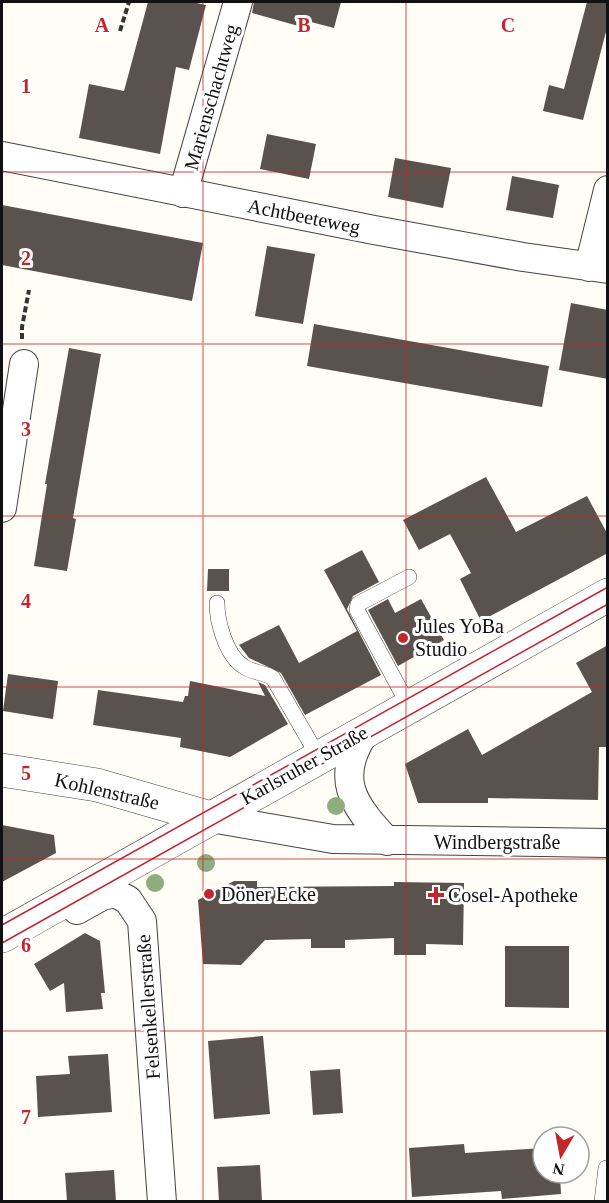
<svg xmlns="http://www.w3.org/2000/svg" width="609" height="1203" font-family="'Times New Roman',serif">
<rect width="100%" height="100%" fill="#fffdf5"/>
<path fill="#5a524d" d="M 148,2 L 192,2 L 206,5 L 189,70 L 176,67 L 160,154 L 79,138 L 89,84 L 124,91 Z
M 254,2 L 341,2 L 334,28 L 311,22 L 309,29 L 252,13 Z
M 587,2 L 608,2 L 608,24 L 583,120 L 543,111 L 549,85 L 564,89 Z
M 267,134 L 316,144 L 309,179 L 260,169 Z
M 395,158 L 451,168 L 443,208 L 388,197 Z
M 512,176 L 559,185 L 553,218 L 506,210 Z
M 2,205 L 203,243 L 192,301 L 2,265 Z
M 267,246 L 315,254 L 303,324 L 255,316 Z
M 571,303 L 608,310 L 608,379 L 559,370 Z
M 314,324 L 549,366 L 542,407 L 307,366 Z
M 69,348 L 101,354 L 73,518 L 76,519 L 67,571 L 34,566 L 47,484 L 45,484 Z
M 486,477 L 516,532 L 587,496 L 608,535 L 608,553 L 481,621 L 460,579 L 471,573 L 450,534 L 419,550 L 403,520 Z
M 362,550 L 379,582 L 353,596 L 347,609 L 381,675 L 305,715 L 281,673 L 249,658 L 239,645 L 279,625 L 299,663 L 357,631 L 324,570 Z
M 208,569 L 229,569 L 229,591 L 207,591 Z
M 388,599 L 395,613 L 421,599 L 444,640 L 398,666 L 368,610 Z
M 608,645 L 608,747 L 599,747 L 598,800 L 488,798 L 488,803 L 418,803 L 405,764 L 468,729 L 482,755 L 592,692 L 576,663 Z
M 8,674 L 58,681 L 53,719 L 3,711 Z
M 190,681 L 265,696 L 258,682 L 265,685 L 288,724 L 230,757 L 180,747 L 181,738 L 93,725 L 98,690 L 183,702 L 185,696 L 188,696 Z
M 2,825 L 54,835 L 56,853 L 2,882 Z
M 234,881 L 257,881 L 257,887 L 394,886 L 394,882 L 464,883 L 463,945 L 426,944 L 426,955 L 394,955 L 394,938 L 345,940 L 345,948 L 311,948 L 311,939 L 265,940 L 241,965 L 203,964 L 198,900 Z
M 85,933 L 100,941 L 105,993 L 101,993 L 103,1009 L 66,1012 L 64,983 L 50,991 L 34,964 Z
M 505,946 L 569,946 L 569,1008 L 505,1007 Z
M 263,1036 L 270,1114 L 214,1119 L 208,1041 Z
M 108,1054 L 112,1112 L 38,1117 L 36,1076 L 70,1074 L 68,1056 Z
M 340,1069 L 343,1113 L 313,1115 L 310,1071 Z
M 464,1144 L 465,1153 L 543,1148 L 543,1173 L 560,1173 L 561,1194 L 502,1199 L 501,1191 L 412,1197 L 409,1148 Z
M 260,1165 L 262,1202 L 219,1202 L 217,1167 Z
M 114,1170 L 116,1202 L 67,1202 L 65,1173 Z"/>
<g fill="none" stroke-linecap="round" stroke-linejoin="round">
<g stroke="#444" stroke-width="16">
<path id="service" d="M 217,603 C 217,622 226,655 243,666 C 252,673 264,672 273,678 L 318,756
M 409,706 L 357,610 L 358,604 L 409,577
M 602,1202 L 606,1168"/>
</g>
<g stroke="#444" stroke-width="30">
<path id="minor" d="M 2,156 L 374,230 L 523,257 L 608,269
M 183,193 L 238,2
M 589,267 L 608,190
M 2,508 L 24,364
M 365,732 C 334,778 352,804 387,841
M 211,818 L 333,839 L 608,843
M 77,910 L 102,896 L 115,893 L 128,900 L 142,921 L 162,1202"/>
</g>
<g stroke="#444" stroke-width="34">
<path id="tertiary" d="M 2,770 L 97,785 L 211,818
M 2,936 L 608,595"/>
</g>
<path stroke="#333" stroke-width="4" stroke-dasharray="6 3" stroke-linecap="butt" d="M 120,31 L 129,2
M 22,339 L 22,327 L 29,290"/>
<use href="#service" stroke="#fff" stroke-width="15"/>
<use href="#minor" stroke="#fff" stroke-width="28"/>
<use href="#tertiary" stroke="#fff" stroke-width="33"/>
<path stroke="#c4262e" stroke-width="1.5" d="M 2,925 L 608,587
M 2,943 L 608,604"/>
</g>
<g fill="#8dad7f">
<circle cx="336" cy="806" r="9"/>
<circle cx="206" cy="863" r="9"/>
<circle cx="155" cy="883" r="9"/>
</g>
<path fill="none" stroke="#c4262e" stroke-width="1.5" stroke-opacity="0.55" d="M 203,2 L 203,1202M 406,2 L 406,1202M 2,172 L 608,172M 2,344 L 608,344M 2,516 L 608,516M 2,687 L 608,687M 2,859 L 608,859M 2,1031 L 608,1031"/>
<g fill="#c4262e" stroke="#fff" stroke-width="2">
<circle cx="403" cy="638" r="6"/>
<circle cx="209" cy="894" r="6"/>
<path d="M433 886h6v6h6v6h-6v6h-6v-6h-6v-6h6z"/>
</g>
<g text-anchor="middle" stroke-width="6" stroke-linejoin="round" paint-order="stroke">
<g font-size="20" fill="#111" stroke="#fff">
<text transform="translate(211 97) rotate(-74)" y="7">Marienschachtweg</text>
<text transform="translate(304 216) rotate(11)" y="7">Achtbeeteweg</text>
<text transform="translate(304 765) rotate(-29)" y="7">Karlsruher Straße</text>
<text transform="translate(107 791) rotate(13)" y="7">Kohlenstraße</text>
<text x="497" y="849">Windbergstraße</text>
<text transform="translate(148 1007) rotate(-94)" y="7">Felsenkellerstraße</text>
</g>
<g font-size="20" fill="#111" stroke="#fff" text-anchor="start">
<text x="415" y="633">Jules YoBa<tspan x="415" dy="23">Studio</tspan></text>
<text x="221" y="901">Döner Ecke</text>
<text x="448" y="902">Cosel-Apotheke</text>
</g>
</g>
<g font-size="20" text-anchor="middle" font-weight="bold" fill="#c4262e" stroke="#fff" stroke-width="6" stroke-linejoin="round" paint-order="stroke">
<text x="102" y="32">A</text>
<text x="304" y="32">B</text>
<text x="508" y="32">C</text>
<text x="26" y="93">1</text>
<text x="26" y="265">2</text>
<text x="26" y="436">3</text>
<text x="26" y="608">4</text>
<text x="26" y="780">5</text>
<text x="26" y="952">6</text>
<text x="26" y="1124">7</text>
</g>
<rect width="609" height="1203" fill="none" stroke="#111111" stroke-width="6"/>
<g transform="translate(561 1155) rotate(190)"><circle r="28" fill="#ffffff" stroke="#a0a0a0" stroke-width="1.5"/>
<path d="M0-4.5L10 22L0 15L-10 22Z" fill="#c4262e"/>
<text y="-9" font-size="16" font-weight="bold" text-anchor="middle" fill="#111111">N</text>
</g>
</svg>
